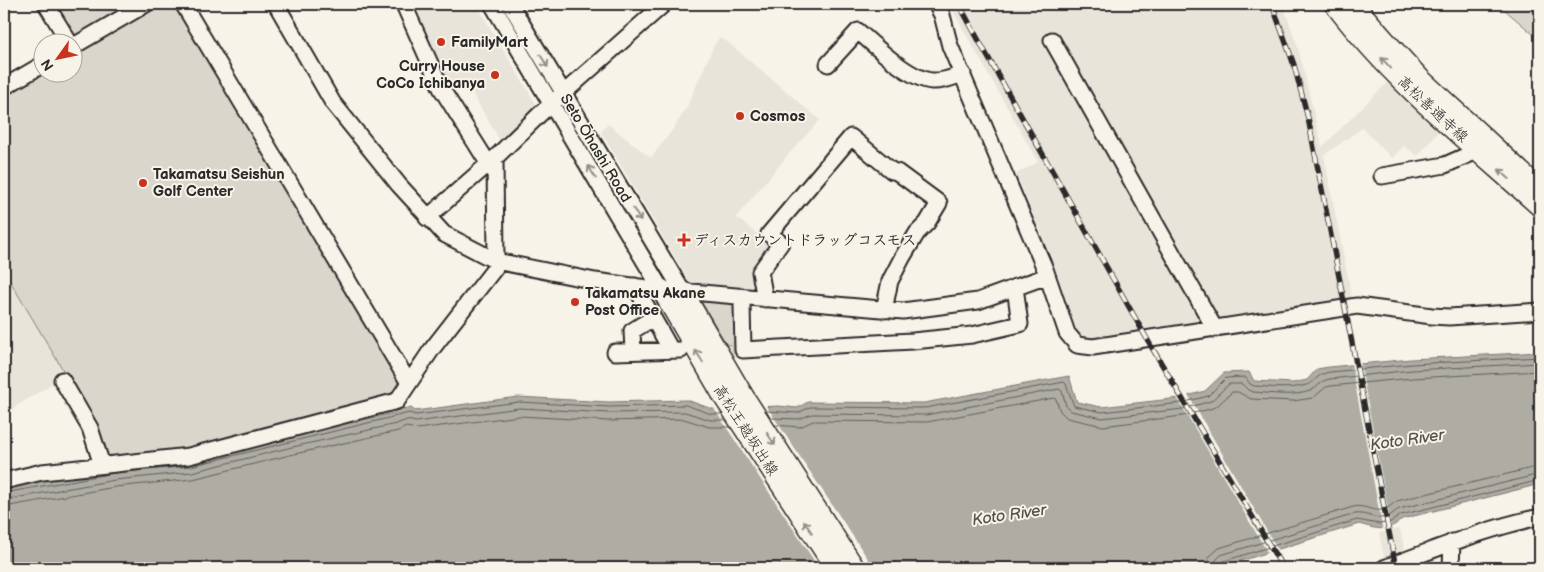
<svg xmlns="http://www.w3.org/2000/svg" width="1544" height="572" font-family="'Balsamiq Sans','Klee One',sans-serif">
<rect width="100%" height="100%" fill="#f7f3e8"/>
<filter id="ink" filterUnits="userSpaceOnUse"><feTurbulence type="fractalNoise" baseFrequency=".02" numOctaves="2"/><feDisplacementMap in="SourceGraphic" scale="10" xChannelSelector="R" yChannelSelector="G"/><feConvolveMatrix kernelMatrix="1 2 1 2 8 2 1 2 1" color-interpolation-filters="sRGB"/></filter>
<g filter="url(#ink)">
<path fill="#e8e4da" d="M 415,4 L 476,4 L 539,109 L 502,144 L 466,83 L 450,95 L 409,9 Z
M 949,4 L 1283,4 L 1299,51 L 1322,147 L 1388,82 L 1439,131 L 1418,156 L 1404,146 L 1392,158 L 1362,128 L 1324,155 L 1352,299 L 1133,333 L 1092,341 L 1077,332 L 1051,257 L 1016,174 L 1038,162 Z
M 719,38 L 725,40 L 820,120 L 788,155 L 736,217 L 773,247 L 762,294 L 693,288 L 601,132 L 608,124 L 651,158 L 674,128 L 687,107 L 714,45 Z
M 4,271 L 66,375 L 4,414 Z
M 1400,529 L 1405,553 L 1385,561 L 1379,533 Z"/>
<path fill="#dad6cc" stroke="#82807c" d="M 65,4 L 118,4 L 117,12 L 77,35 L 68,33 L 54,10 Z
M 161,4 L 178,4 L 398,379 L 398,388 L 393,397 L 187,451 L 108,458 L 66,375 L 4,271 L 4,96 L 44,73 L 72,72 L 73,56 Z
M 1498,4 L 1540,4 L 1540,40 Z
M 701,301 L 734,303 L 738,308 L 738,340 L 734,345 L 727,345 Z"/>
<path fill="#afaca4" stroke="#7a7874" d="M 1540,352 L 1540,484 L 1402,519 C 1387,533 1377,529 1359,524 L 1218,568 L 4,568 L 4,489 L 26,483 L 285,437 L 394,413 L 397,409 L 411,408 L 415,411 L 518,397 L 609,402 L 687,400 L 712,409 L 779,406 L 797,408 L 808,402 L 924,403 L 1069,376 L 1077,402 L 1101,407 L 1180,398 L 1205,391 L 1224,373 L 1249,372 L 1254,381 L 1293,383 L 1307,380 L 1317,369 L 1329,367 L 1411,359 Z"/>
<path fill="#f7f3e8" d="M 1360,362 L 1392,530 L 1383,531 L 1351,363 Z
M 1187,393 L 1279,552 L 1269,555 L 1176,396 Z
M 765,404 L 874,568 L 819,568 L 713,407 Z"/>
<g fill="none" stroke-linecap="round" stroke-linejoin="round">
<path stroke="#605f5b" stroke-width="1" d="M 766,411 L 798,413 L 810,407 L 925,408 L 1064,382 L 1066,384 L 1074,406 L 1102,412 L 1181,403 L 1208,396 L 1226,378 L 1245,377 L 1250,384 L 1254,386 C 1271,387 1289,390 1306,385 C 1316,383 1314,375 1330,372 L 1412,364 L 1540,357
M 770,418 L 799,419 L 812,414 L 926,415 L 1059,389 L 1062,391 L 1066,406 L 1071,411 L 1102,418 L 1183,409 L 1211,401 L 1229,384 L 1242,384 L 1248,390 L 1253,392 C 1271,393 1293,397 1310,391 C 1320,387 1318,381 1330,379 L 1412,370 L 1540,363
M 775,425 L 800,427 L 813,421 L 927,422 L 1054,398 L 1056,399 L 1060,411 L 1067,418 L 1103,426 L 1182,416 L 1210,409 L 1217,406 L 1232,392 L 1238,392 L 1251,399 L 1293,401 L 1313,398 L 1326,387 L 1331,386 L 1413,378 L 1540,371
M 4,493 L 114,473 L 191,466 L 409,413 L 416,415 L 519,402 L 609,407 L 686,405 L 711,414 L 722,414
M 4,500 L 115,480 L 192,472 L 288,448 L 396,424 L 407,420 L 416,422 L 519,408 L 609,413 L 685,412 L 710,420 L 725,420
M 4,507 L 115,487 L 193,479 L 290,455 L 398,431 L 406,427 L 417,429 L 520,416 L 608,421 L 684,419 L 709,427 L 730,427
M 1206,568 L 1209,557 L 1219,548 L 1353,507 C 1363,504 1373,512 1382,510 C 1388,509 1392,504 1397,501 L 1540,466
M 1213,568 L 1215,561 L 1221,555 L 1355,514 C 1366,512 1378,522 1389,516 C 1393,514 1395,511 1399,509 L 1540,474
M 1220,568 L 1220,564 L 1224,561 L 1357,520 L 1379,524 L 1391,522 L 1401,515 L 1540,480"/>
<path stroke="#cecbc2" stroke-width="15" stroke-dasharray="15 8" stroke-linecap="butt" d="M 708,350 L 734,350"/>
<g stroke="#2b2b2b" stroke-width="19">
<path id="minor" d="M 46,4 L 69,42
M 183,4 L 409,383
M 276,4 L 333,103 L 399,185 L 444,234 L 496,261 L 495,158 L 540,114 L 664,4
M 406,4 L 404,5 L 441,88 L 488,163
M 492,4 L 661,289
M 510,4 L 683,292
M 936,4 L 942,15 L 950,46 L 1045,269 L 1067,333 L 1077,345 L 1093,347 L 1357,306 L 1432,316 L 1449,317 L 1540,311
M 1052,40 L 1215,329
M 72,47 L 146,4
M 828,64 L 858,31 C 875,46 909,79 932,81 C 943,82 953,77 963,74
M 4,87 L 42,65
M 1382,176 L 1445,165 L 1470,154 L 1473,147
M 427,218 L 495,158
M 635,286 L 671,350
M 743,297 L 742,305 L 743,350 L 913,341 L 972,335 L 1020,324 L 1015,287
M 765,299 L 760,272 L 781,243 L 769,234 L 851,137 L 892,171 L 897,172 L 939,203 L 927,223 L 917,233 L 902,258 L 890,281 L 884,310
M 633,351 L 632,331 L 653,318
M 615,352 L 681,350
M 62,380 L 90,428 L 102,465
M 4,481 L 42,472 L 189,456 L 397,401 L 432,349 L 495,268 L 496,261 L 595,281 L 647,288 L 903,311 L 978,301 L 1047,276
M 1384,568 C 1436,549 1486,528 1540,517
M 1451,568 L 1452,542"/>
</g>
<g stroke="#2b2b2b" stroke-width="22">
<path id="major" d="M 1334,4 C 1392,81 1469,143 1540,207
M 1354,4 L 1385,40 L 1420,78 L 1540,189
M 661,289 L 724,398 L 835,568
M 683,292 L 745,398 L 855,568"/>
</g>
<use href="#minor" stroke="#f7f3e8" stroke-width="15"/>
<use href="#major" stroke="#f7f3e8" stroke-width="19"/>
<g stroke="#2b2b2b" stroke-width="5.5">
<path id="rail" d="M 959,4 L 984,50 L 1151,346 L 1283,568
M 1272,4 L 1294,65 L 1308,118 L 1396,568"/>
</g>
<use href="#rail" stroke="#f7f3e8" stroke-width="4" stroke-dasharray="11" stroke-linecap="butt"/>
</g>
<defs><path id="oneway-shaft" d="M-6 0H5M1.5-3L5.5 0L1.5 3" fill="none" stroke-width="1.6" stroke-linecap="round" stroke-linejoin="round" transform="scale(1.25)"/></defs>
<g stroke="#918f8a">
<use href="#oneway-shaft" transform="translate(544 61) rotate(59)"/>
<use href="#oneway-shaft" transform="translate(1386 63) rotate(-133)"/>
<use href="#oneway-shaft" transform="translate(592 172) rotate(-121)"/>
<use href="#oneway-shaft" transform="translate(1504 174) rotate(-138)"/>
<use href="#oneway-shaft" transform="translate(637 215) rotate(59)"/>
<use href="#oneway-shaft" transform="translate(699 356) rotate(-121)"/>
<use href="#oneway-shaft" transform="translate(771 439) rotate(57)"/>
<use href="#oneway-shaft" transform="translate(808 527) rotate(-123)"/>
</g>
</g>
<g fill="#c8321e" stroke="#f7f3e8" stroke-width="2">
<circle cx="441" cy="42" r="5"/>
<circle cx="495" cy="75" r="5"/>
<circle cx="740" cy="116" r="5"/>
<circle cx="143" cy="183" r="5"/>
<path d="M681.5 232.5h5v5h5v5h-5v5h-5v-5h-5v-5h5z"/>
<circle cx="575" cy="302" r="5"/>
</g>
<g text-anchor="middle" stroke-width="4" stroke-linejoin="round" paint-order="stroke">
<g font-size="15" font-weight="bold" fill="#2b2b2b" stroke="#f7f3e8" text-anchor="start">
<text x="451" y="47">FamilyMart</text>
<text x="485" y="71" text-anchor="end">Curry House<tspan x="485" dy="17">CoCo Ichibanya</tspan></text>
<text x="750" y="121">Cosmos</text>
<text x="153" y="179">Takamatsu Seishun<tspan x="153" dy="17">Golf Center</tspan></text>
<text x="694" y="245">ディスカウントドラッグコスモス</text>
<text x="585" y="298">Takamatsu Akane<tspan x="585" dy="17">Post Office</tspan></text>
</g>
<g font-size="15" fill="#2b2b2b" stroke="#f7f3e8">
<text transform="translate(1433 109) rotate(43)" y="5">高松善通寺線</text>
<text transform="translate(596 148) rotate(59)" y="5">Seto Ōhashi Road</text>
<text transform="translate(746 430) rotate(57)" y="5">高松王越坂出線</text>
</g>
<g font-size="16" font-style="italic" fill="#53524f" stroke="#f7f3e8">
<text transform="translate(1407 439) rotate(-8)" y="6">Koto River</text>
<text transform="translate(1009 514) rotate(-8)" y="6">Koto River</text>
</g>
</g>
<rect width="1544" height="572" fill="none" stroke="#f7f3e8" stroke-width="20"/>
<rect x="10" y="10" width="1524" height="552" fill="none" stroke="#2b2b2b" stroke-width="2" filter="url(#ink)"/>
<g transform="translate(58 58) rotate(237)"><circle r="24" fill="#f7f3e8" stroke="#a5a39c"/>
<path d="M0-4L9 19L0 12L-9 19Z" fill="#c8321e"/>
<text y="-8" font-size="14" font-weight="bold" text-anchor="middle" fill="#2b2b2b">N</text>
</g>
</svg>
